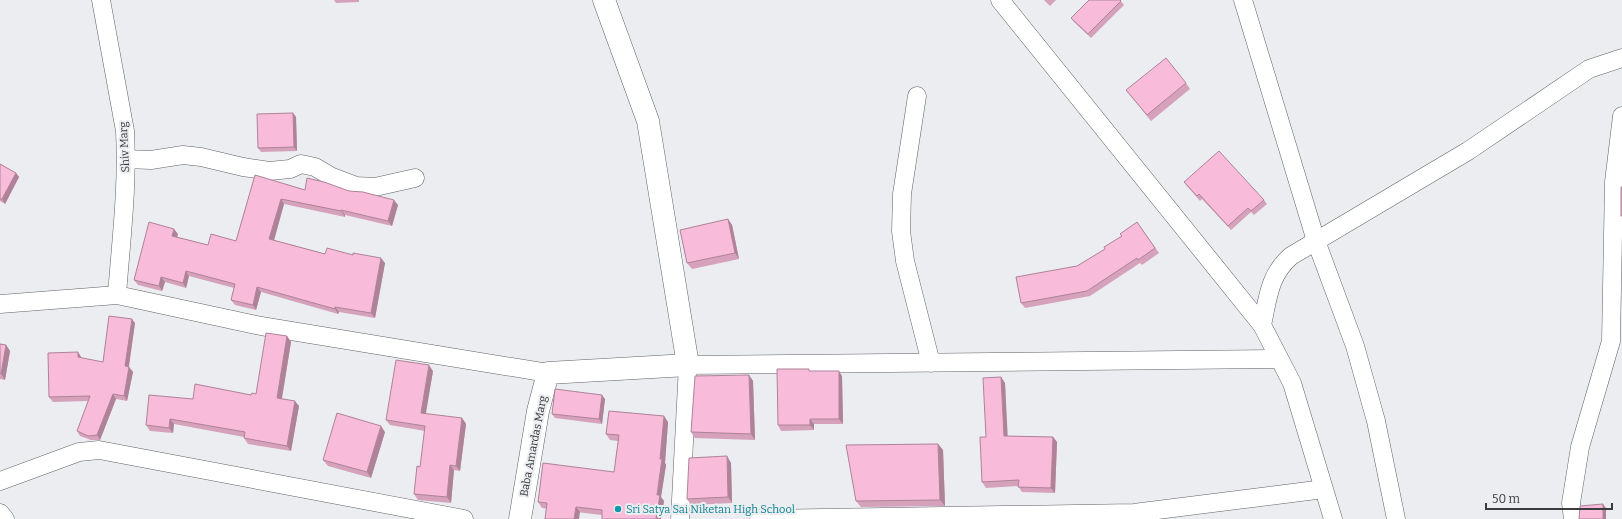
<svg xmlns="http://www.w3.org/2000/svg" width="1622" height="519" font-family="Bitter,serif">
<rect width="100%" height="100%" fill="#ebedf1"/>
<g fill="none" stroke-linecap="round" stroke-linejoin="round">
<g stroke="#606265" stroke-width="19">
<path id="street" d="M 101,0 L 125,131 C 128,186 121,241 117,295
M 1000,0 L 1262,325 L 1292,383 L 1333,519
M 1243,0 L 1316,241 L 1355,346 L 1376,421 L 1396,519
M 917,96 L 902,194 L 901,231 L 905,261 L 931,363
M 126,159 L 151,160 L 183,155 L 201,157 L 243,167 L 269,171 L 290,169 L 301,164 L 315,167 L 332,177 L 356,186 L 375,187 L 415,178
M 0,304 L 117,295 L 261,326 L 548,373
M 1262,325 C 1268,298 1269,275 1291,256 L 1468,151 L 1589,69 L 1622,58
M 0,481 L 79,452 L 99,450 L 464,519
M 0,513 L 5,519
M 680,519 L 688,365 L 1279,359
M 759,519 L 1134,513 L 1324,489
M 1573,519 L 1571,503 L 1580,447 L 1611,341 L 1614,182 L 1622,116"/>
</g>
<g stroke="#606265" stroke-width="23">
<path id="secondary" d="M 520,519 L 538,411 L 548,373 L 688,365 L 648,121 L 604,0"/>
</g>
<use href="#street" stroke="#fff" stroke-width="18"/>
<use href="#secondary" stroke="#fff" stroke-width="22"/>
</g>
<path fill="#d5a1bb" d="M 334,0 L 359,0 L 359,2 L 336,3 Z
M 1044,0 L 1056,0 L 1050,6 Z
M 1120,0 L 1124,5 L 1091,38 L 1074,22 L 1071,18 Z
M 1186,83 L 1190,89 L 1151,121 L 1126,90 Z
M 293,113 L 296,117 L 297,151 L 261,152 L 258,148 Z
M 0,164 L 16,173 L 19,177 L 5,204 L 0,201 Z
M 255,175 L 305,190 L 349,191 L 398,205 L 392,226 L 345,215 L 345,217 L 284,204 L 274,240 L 325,254 L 385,263 L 375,318 L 339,312 L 338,314 L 261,292 L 256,310 L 235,305 L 231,300 L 234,288 L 189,276 L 186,288 L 165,282 L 162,291 L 138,285 L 134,280 L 178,234 L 177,237 L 208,245 L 236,241 Z
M 1184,182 L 1264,200 L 1267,204 L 1254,215 L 1251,212 L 1231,230 L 1202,199 L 1200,201 L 1187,186 Z
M 728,219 L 732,225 L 739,259 L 692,269 L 687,263 Z
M 1137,222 L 1159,253 L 1142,265 L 1140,263 L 1090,296 L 1025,308 L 1021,303 L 1105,249 L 1122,236 Z
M 135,323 L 129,367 L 133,372 L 127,401 L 116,399 L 100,440 L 91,440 L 80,436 L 77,431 L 88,401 L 53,402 L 49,397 L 78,352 L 81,357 L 81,358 L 103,362 Z
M 287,336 L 291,342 L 282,399 L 299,406 L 291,451 L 248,444 L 244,438 L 244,437 L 174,424 L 173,433 L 150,431 L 146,425 L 193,399 L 256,394 Z
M 0,344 L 6,345 L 10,351 L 5,380 L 0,379 Z
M 433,371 L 425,414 L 462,418 L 466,424 L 460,471 L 454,470 L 451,503 L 418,500 L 414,494 L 420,467 L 425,431 L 390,425 L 386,420 Z
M 811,371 L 842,376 L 843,424 L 814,424 L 814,430 L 781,431 L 778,425 Z
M 749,375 L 753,381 L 755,440 L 695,438 L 691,432 Z
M 1001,377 L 1005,383 L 1007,436 L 1053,437 L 1057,442 L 1055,493 L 1022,492 L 1018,486 L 986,488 L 982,482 L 986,437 Z
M 605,399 L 602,424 L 555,418 L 552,414 Z
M 668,422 L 665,463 L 666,465 L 661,497 L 664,501 L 661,519 L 602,519 L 602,515 L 542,508 L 538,502 L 614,472 L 618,441 L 610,440 L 606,434 Z
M 385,432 L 371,478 L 328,466 L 323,460 Z
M 938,444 L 943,450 L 945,506 L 861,507 L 856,501 Z
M 727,456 L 731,463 L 732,503 L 691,505 L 687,499 Z"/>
<path fill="#ae8398" d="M 293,113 L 296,117 L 297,151 L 294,147 Z
M 16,173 L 19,177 L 5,204 L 2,199 Z
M 281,199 L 284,204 L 273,244 L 269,239 Z
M 394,200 L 398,205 L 392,226 L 388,221 Z
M 341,210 L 345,215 L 345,217 L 341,211 Z
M 728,219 L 732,225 L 739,259 L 735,253 Z
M 174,229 L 178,234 L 176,241 L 172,236 Z
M 381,258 L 385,263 L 375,318 L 371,313 Z
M 186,271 L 189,276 L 186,288 L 183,283 Z
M 161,277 L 165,282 L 162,291 L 159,286 Z
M 257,287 L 261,292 L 256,310 L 253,305 Z
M 335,307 L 339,312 L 338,314 L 335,309 Z
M 132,319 L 135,323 L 128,371 L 125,366 Z
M 287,336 L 291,342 L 281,403 L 277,398 Z
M 6,345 L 10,351 L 5,380 L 1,374 Z
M 78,352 L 81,357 L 81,362 L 78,357 Z
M 429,365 L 433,371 L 425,419 L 421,413 Z
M 129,367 L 133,372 L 127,401 L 124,396 Z
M 839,371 L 842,376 L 843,424 L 839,419 Z
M 749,375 L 753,381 L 755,440 L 751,434 Z
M 1001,377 L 1005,383 L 1008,442 L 1004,436 Z
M 113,394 L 116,399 L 100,440 L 97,435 Z
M 602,395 L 605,399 L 602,424 L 599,419 Z
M 295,401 L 299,406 L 291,451 L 287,446 Z
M 664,416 L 668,422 L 665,463 L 666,465 L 661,497 L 664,501 L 661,519 L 656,519 L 657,495 Z
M 462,418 L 466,424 L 460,471 L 456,466 Z
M 170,419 L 174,424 L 173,433 L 169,428 Z
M 810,419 L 814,424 L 814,430 L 810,425 Z
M 381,426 L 385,432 L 371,478 L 367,472 Z
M 1053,437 L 1057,442 L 1055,493 L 1051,488 Z
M 938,444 L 943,450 L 945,506 L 940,500 Z
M 727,456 L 731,463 L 732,503 L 728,497 Z
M 450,465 L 454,470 L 451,503 L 447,497 Z
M 1603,504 L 1606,508 L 1606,519 L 1603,519 Z
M 576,507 L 580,512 L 579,519 L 574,519 Z"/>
<path fill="#f8bbd9" stroke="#ae8398" d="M 1089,0 L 1120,0 L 1121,1 L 1088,34 L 1071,18 Z
M 1166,58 L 1186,83 L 1147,115 L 1126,90 Z
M 293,113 L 294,147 L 258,148 L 257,114 Z
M 1219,151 L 1264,200 L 1251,211 L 1248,208 L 1228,226 L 1199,194 L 1197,196 L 1184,182 Z
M 0,164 L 16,173 L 2,199 L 0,199 Z
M 255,175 L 305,190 L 307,178 L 324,182 L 349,191 L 363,192 L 394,200 L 388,221 L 341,210 L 341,211 L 281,199 L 269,239 L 325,254 L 327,248 L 353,255 L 353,253 L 381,258 L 371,313 L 335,307 L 335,309 L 257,287 L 253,305 L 231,300 L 235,284 L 186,271 L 183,283 L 161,277 L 159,286 L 134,280 L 149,222 L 174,229 L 172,236 L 208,245 L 211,234 L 236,241 Z
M 1621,187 L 1622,187 L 1622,216 L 1621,216 Z
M 728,219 L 735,253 L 687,263 L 680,230 Z
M 1137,222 L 1155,248 L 1138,260 L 1137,258 L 1087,291 L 1021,303 L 1016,277 L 1077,266 L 1105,249 L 1104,247 L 1122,236 L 1120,234 Z
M 109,316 L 132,319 L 125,366 L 129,367 L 124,396 L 113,394 L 97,435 L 88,436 L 77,431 L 90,396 L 49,397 L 48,353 L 78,352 L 78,357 L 103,362 Z
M 266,333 L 287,336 L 277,398 L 295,401 L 287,446 L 244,438 L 245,432 L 170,419 L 169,428 L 146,425 L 149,395 L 193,399 L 195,384 L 251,395 L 252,393 L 256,394 Z
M 0,344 L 6,345 L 1,374 L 0,373 Z
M 396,360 L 429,365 L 421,413 L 462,418 L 456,466 L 450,465 L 447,497 L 414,494 L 417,466 L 420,467 L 425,426 L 386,420 Z
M 777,369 L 809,369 L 809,371 L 839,371 L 839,419 L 810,419 L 810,425 L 778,425 Z
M 749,375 L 751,434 L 691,432 L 695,376 Z
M 1001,377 L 1004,436 L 1053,437 L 1051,488 L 1018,487 L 1019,480 L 982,482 L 980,437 L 986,437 L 983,378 Z
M 555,389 L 602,395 L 599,419 L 552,414 Z
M 609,411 L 664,416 L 660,459 L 662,459 L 657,495 L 660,495 L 656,519 L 602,519 L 602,510 L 576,507 L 574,519 L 545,519 L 547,503 L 538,502 L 543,463 L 614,472 L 619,435 L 606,434 Z
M 337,413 L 381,426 L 367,472 L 323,460 Z
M 938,444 L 940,500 L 856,501 L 846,445 Z
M 727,456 L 728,497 L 687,499 L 689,458 Z
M 1603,504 L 1603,519 L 1579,519 L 1580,506 Z"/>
<circle fill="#0f9aa8" stroke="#ebedf1" stroke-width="1.5" cx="618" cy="509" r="4"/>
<g text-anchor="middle" stroke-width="4" stroke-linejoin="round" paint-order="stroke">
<g font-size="11" fill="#3b3c3d" stroke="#ebedf1">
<text transform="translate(124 147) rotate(-93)" y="4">Shiv Marg</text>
<text transform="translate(533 446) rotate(-79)" y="4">Baba Amardas Marg</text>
</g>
<g font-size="11" fill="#0d838f" stroke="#ebedf1" text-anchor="start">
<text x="626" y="513">Sri Satya Sai Niketan High School</text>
</g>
</g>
<path d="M1486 503v6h126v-6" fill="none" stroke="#3b3c3d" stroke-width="2"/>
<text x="1492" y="503" font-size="12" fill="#3b3c3d" stroke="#ebedf1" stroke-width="3" paint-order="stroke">50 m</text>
</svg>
